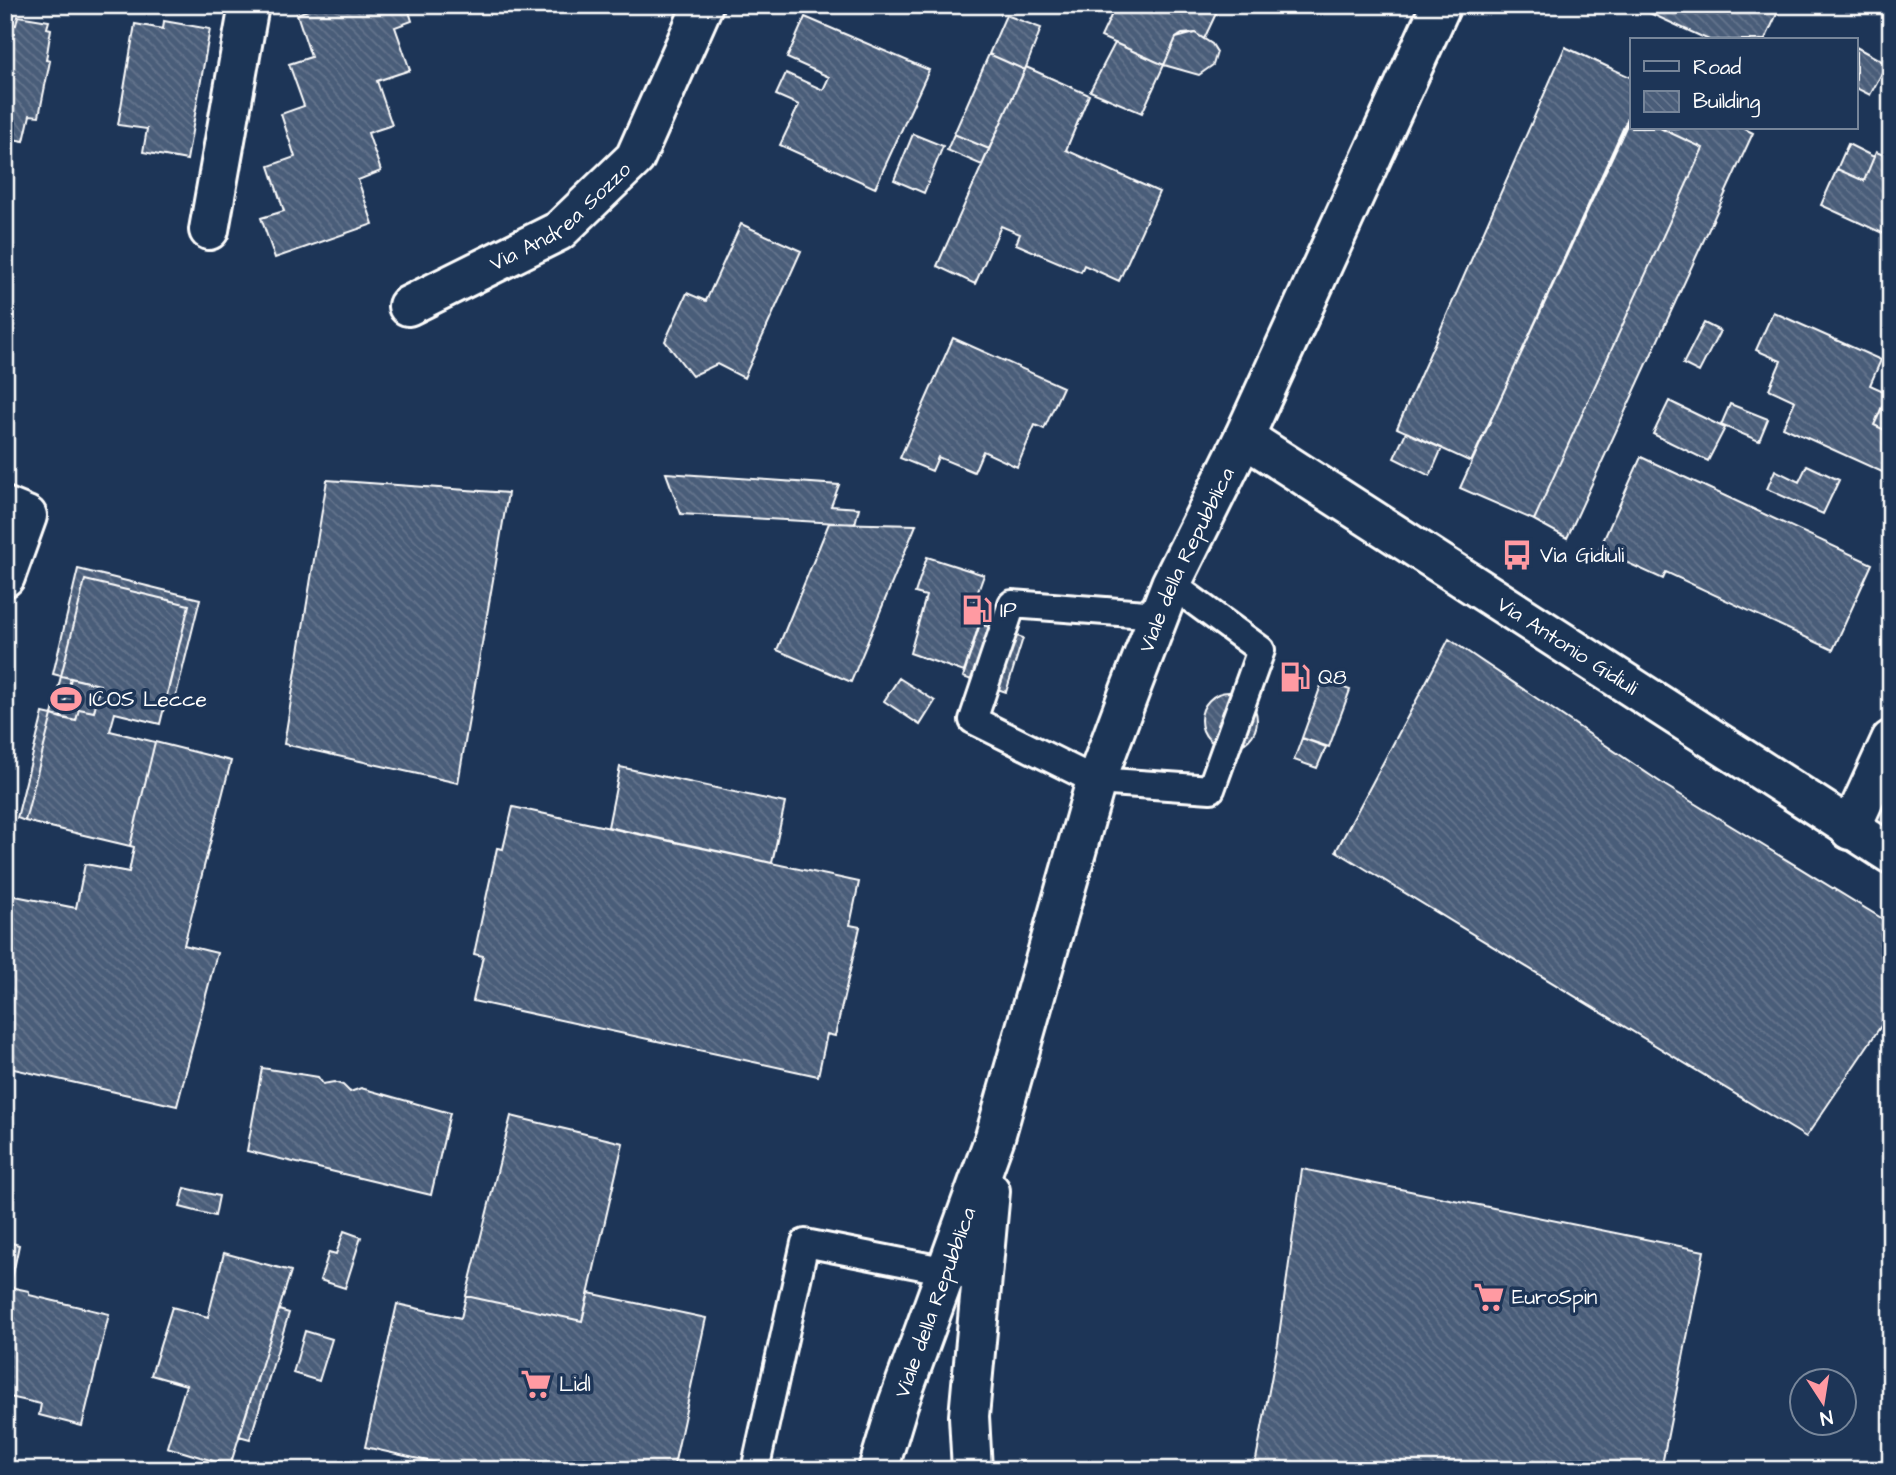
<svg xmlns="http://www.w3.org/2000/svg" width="1896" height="1475" font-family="'Architects Daughter',sans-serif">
<defs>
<pattern id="building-back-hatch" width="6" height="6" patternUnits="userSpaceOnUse" patternTransform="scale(1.75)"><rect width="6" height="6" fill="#4a5d79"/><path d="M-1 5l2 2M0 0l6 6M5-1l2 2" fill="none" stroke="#65758d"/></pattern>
</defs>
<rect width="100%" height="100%" fill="#1d3557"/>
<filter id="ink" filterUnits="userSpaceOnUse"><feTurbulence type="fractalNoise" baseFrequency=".0143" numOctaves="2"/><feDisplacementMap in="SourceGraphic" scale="14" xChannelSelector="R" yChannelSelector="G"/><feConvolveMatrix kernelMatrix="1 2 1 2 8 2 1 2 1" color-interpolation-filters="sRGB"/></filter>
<g filter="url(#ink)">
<path fill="url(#building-back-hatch)" stroke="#fff" stroke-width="2" d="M 321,5 L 407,5 L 412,21 L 395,27 L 410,70 L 377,81 L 392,125 L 368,133 L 381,171 L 358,180 L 373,224 L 275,258 L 261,218 L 284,211 L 269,166 L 295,157 L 281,114 L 304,106 L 289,64 L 311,57 L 297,14 Z
M 1116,5 L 1220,5 L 1204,39 L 1195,33 L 1182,34 L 1176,38 L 1164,65 L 1101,37 Z
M 1632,5 L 1781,5 L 1765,40 L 1709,40 Z
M 1006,15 L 1041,28 L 1025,70 L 989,54 Z
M 18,16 L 49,21 L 47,28 L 51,29 L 46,60 L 50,61 L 39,116 L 30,115 L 24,141 L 5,138 L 5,23 L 16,25 Z
M 805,17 L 929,70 L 875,188 L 780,145 L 799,105 L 776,95 L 786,73 L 823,90 L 829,77 L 787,58 Z
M 164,21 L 210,29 L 187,160 L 143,152 L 147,129 L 118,125 L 135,24 L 163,29 Z
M 1195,33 L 1212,44 L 1217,52 L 1213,65 L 1199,75 L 1164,65 L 1176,38 Z
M 1115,43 L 1164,65 L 1142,113 L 1090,91 Z
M 1565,47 L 1632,78 L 1632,114 L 1471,462 L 1397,428 Z
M 1856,47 L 1887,64 L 1870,95 L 1856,88 Z
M 989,54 L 1025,70 L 989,149 L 954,134 Z
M 1026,67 L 1089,95 L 1066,150 L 1159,192 L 1119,281 L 1084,265 L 1081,272 L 1016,244 L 1020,234 L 1001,226 L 975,284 L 937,266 Z
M 1630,113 L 1632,128 L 1660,128 L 1703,148 L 1534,520 L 1460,488 Z
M 1660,128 L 1743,128 L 1753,133 L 1567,538 L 1534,520 L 1703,148 Z
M 913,134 L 943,146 L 924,193 L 894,180 Z
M 954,134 L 989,149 L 982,165 L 947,150 Z
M 1848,144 L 1874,157 L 1864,181 L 1837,169 Z
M 1876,152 L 1891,158 L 1891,237 L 1821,205 L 1837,169 L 1864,181 Z
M 741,224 L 801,251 L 744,378 L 717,364 L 692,376 L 665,341 L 687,293 L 706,301 Z
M 1773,312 L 1881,360 L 1870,385 L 1888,393 L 1874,425 L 1891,433 L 1891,476 L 1783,427 L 1795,401 L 1769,389 L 1781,361 L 1756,350 Z
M 1704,323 L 1720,331 L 1699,372 L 1683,364 Z
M 953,338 L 1063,387 L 1044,429 L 1035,425 L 1017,467 L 983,451 L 974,472 L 938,457 L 932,471 L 900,458 Z
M 1890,391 L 1891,392 L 1891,433 L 1874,425 Z
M 1669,401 L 1725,428 L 1708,461 L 1653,434 Z
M 1730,404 L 1768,419 L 1759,441 L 1721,425 Z
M 1406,432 L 1442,448 L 1430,476 L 1394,458 Z
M 1641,457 L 1872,564 L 1833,650 L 1666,572 L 1663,579 L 1599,550 Z
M 1807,465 L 1839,480 L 1823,514 L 1767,489 L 1775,470 L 1799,482 Z
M 666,473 L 839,485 L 831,506 L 859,508 L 855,524 L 681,514 Z
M 327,480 L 508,493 L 458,783 L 284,744 Z
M 829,523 L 916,525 L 851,682 L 777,650 Z
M 927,557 L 984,575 L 971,611 L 982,615 L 964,672 L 910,653 L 926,596 L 915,593 Z
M 78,569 L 200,599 L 174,704 L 165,702 L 189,605 L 85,580 L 61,676 L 53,674 Z
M 85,580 L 189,605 L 160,724 L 115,713 L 110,731 L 155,742 L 130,846 L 25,821 L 52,715 L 76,721 L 79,709 L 94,712 L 100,685 L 61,676 Z
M 980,624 L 1023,638 L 1006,692 L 963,677 Z
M 1449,639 L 1666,786 L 1891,924 L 1891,1011 L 1806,1137 L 1336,851 Z
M 61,676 L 71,678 L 61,718 L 52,715 Z
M 71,678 L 100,685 L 94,712 L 79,709 L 76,721 L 61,718 Z
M 899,678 L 935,701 L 920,725 L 884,701 Z
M 1323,680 L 1350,690 L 1329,747 L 1302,738 Z
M1201 720a28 28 0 1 1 56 0a28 28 0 1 1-56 0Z
M 43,713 L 52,715 L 25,821 L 17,818 Z
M 1302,738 L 1326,747 L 1317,768 L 1294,760 Z
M 155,742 L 231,761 L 184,945 L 217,953 L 177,1106 L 5,1067 L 5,894 L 76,908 L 85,864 L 129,872 L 134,847 L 130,846 Z
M 620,767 L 785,803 L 772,863 L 608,827 Z
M 513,807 L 859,882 L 850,925 L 860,927 L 835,1036 L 827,1034 L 818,1076 L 473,1001 L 483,956 L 474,954 L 497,848 L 503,849 Z
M 262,1068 L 318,1077 L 323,1084 L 334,1082 L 343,1085 L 350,1092 L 361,1088 L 450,1113 L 431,1195 L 247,1151 Z
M 511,1116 L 623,1143 L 582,1321 L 466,1296 Z
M 1302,1169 L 1704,1251 L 1661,1470 L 1254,1470 L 1278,1343 Z
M 185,1188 L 219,1196 L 215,1216 L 180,1207 Z
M 344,1231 L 361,1237 L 345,1288 L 320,1280 L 329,1252 L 336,1254 Z
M 5,1241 L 19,1245 L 14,1269 L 5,1267 Z
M 224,1253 L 291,1271 L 230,1466 L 167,1447 L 186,1385 L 151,1375 L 172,1307 L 208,1317 Z
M 5,1267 L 14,1269 L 10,1287 L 29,1291 L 29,1295 L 109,1314 L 82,1426 L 39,1415 L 41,1404 L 5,1396 Z
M 589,1293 L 706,1318 L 673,1470 L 468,1470 L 365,1447 L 397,1304 L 461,1318 L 466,1296 L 582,1321 Z
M 279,1310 L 289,1313 L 250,1439 L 239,1436 Z
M 305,1331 L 332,1339 L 319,1381 L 293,1373 Z
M 270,1462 L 290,1467 L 289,1470 L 267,1470 Z"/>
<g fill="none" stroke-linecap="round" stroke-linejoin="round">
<g stroke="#fff" stroke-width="32">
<path id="lane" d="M 1159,615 L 1012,604 L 973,720 L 1096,781 L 1211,789 L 1261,650 L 1171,584
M 755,1470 L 805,1243 L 963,1274"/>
</g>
<g stroke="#fff" stroke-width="44">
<g id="street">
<path d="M 209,230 L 249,5"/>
<path id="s1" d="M 408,306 L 559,231 L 635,158 L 703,5"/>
<path id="s2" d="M 1244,437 L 1891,854"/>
<path d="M 5,507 L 27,516 L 5,577"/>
<path d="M 1850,830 L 1891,740"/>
</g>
</g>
<g stroke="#fff" stroke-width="44">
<g id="secondary">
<path id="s3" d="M 878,1470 L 898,1404 L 995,1137 L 1096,781 L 1130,690 L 1171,584 L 1244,437 L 1441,5"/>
<path d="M 972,1470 L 969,1416 L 990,1191"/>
</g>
</g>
<use href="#lane" stroke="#1d3557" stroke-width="26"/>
<use href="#street" stroke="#1d3557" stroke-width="38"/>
<use href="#secondary" stroke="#1d3557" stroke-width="38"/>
</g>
</g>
<defs>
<g id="bus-bare" transform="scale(2.415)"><path d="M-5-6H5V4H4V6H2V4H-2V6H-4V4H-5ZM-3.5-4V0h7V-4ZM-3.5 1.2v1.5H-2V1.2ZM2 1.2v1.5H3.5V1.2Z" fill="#ff9aa2" stroke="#1d3557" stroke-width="2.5" paint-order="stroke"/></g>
<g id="fuel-bare" transform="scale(2.415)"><path d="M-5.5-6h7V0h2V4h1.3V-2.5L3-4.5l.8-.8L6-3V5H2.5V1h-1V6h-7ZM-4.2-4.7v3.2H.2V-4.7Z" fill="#ff9aa2" stroke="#1d3557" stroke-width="2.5" paint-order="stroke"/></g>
<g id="stadium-bare" transform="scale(2.415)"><path d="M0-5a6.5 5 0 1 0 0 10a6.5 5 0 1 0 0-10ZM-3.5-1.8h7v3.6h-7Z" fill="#ff9aa2" stroke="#1d3557" stroke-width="2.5" paint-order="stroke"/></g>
<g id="supermarket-bare" transform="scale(2.415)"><path d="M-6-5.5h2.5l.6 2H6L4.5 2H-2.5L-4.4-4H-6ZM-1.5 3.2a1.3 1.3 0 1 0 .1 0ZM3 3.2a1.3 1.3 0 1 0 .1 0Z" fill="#ff9aa2" stroke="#1d3557" stroke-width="2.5" paint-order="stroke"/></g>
</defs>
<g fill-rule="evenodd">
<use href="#bus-bare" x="1517" y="555"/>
<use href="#fuel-bare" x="977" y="610"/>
<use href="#fuel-bare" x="1295" y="677"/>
<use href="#stadium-bare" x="66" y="699"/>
<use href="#supermarket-bare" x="1489" y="1297"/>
<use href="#supermarket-bare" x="536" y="1384"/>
</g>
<g text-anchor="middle" stroke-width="7" stroke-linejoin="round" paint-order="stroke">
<g font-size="21" fill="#fff" stroke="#1d3557">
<text dy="7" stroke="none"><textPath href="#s1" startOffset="178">Via Andrea Sozzo</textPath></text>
<text dy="7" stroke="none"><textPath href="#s3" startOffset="962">Viale della Repubblica</textPath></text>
<text dy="7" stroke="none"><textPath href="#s2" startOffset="385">Via Antonio Gidiuli</textPath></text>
<text dy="7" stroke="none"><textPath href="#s3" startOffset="177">Viale della Repubblica</textPath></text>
</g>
<g font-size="21" fill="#fff" stroke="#1d3557" text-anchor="start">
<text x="1540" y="562">Via Gidiuli</text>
<text x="1000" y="617">IP</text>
<text x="1318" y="684">Q8</text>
<text x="89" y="706">ICOS Lecce</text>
<text x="1512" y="1304">EuroSpin</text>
<text x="559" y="1391">Lidl</text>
</g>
</g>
<rect width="1896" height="1475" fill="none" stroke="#1d3557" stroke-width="28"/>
<rect x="14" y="14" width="1868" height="1447" fill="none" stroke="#fff" stroke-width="2.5" filter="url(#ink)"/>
<rect x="1630" y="38" width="228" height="91" fill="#1d3557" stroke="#77869a" stroke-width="2"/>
<rect x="1644" y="61" width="35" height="10" fill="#1d3557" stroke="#77869a" stroke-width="2"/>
<text x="1693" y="74" font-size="21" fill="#ffffff">Road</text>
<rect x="1644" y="91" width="35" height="21" fill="url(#building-back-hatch)" stroke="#77869a" stroke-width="2"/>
<text x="1693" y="108" font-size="21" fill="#ffffff">Building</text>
<g transform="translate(1823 1402) rotate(168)"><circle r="33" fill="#1d3557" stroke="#77869a" stroke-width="2"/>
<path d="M0-5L12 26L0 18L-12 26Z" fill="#ff9aa2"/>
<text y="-10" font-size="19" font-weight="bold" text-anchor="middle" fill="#ffffff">N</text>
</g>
</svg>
